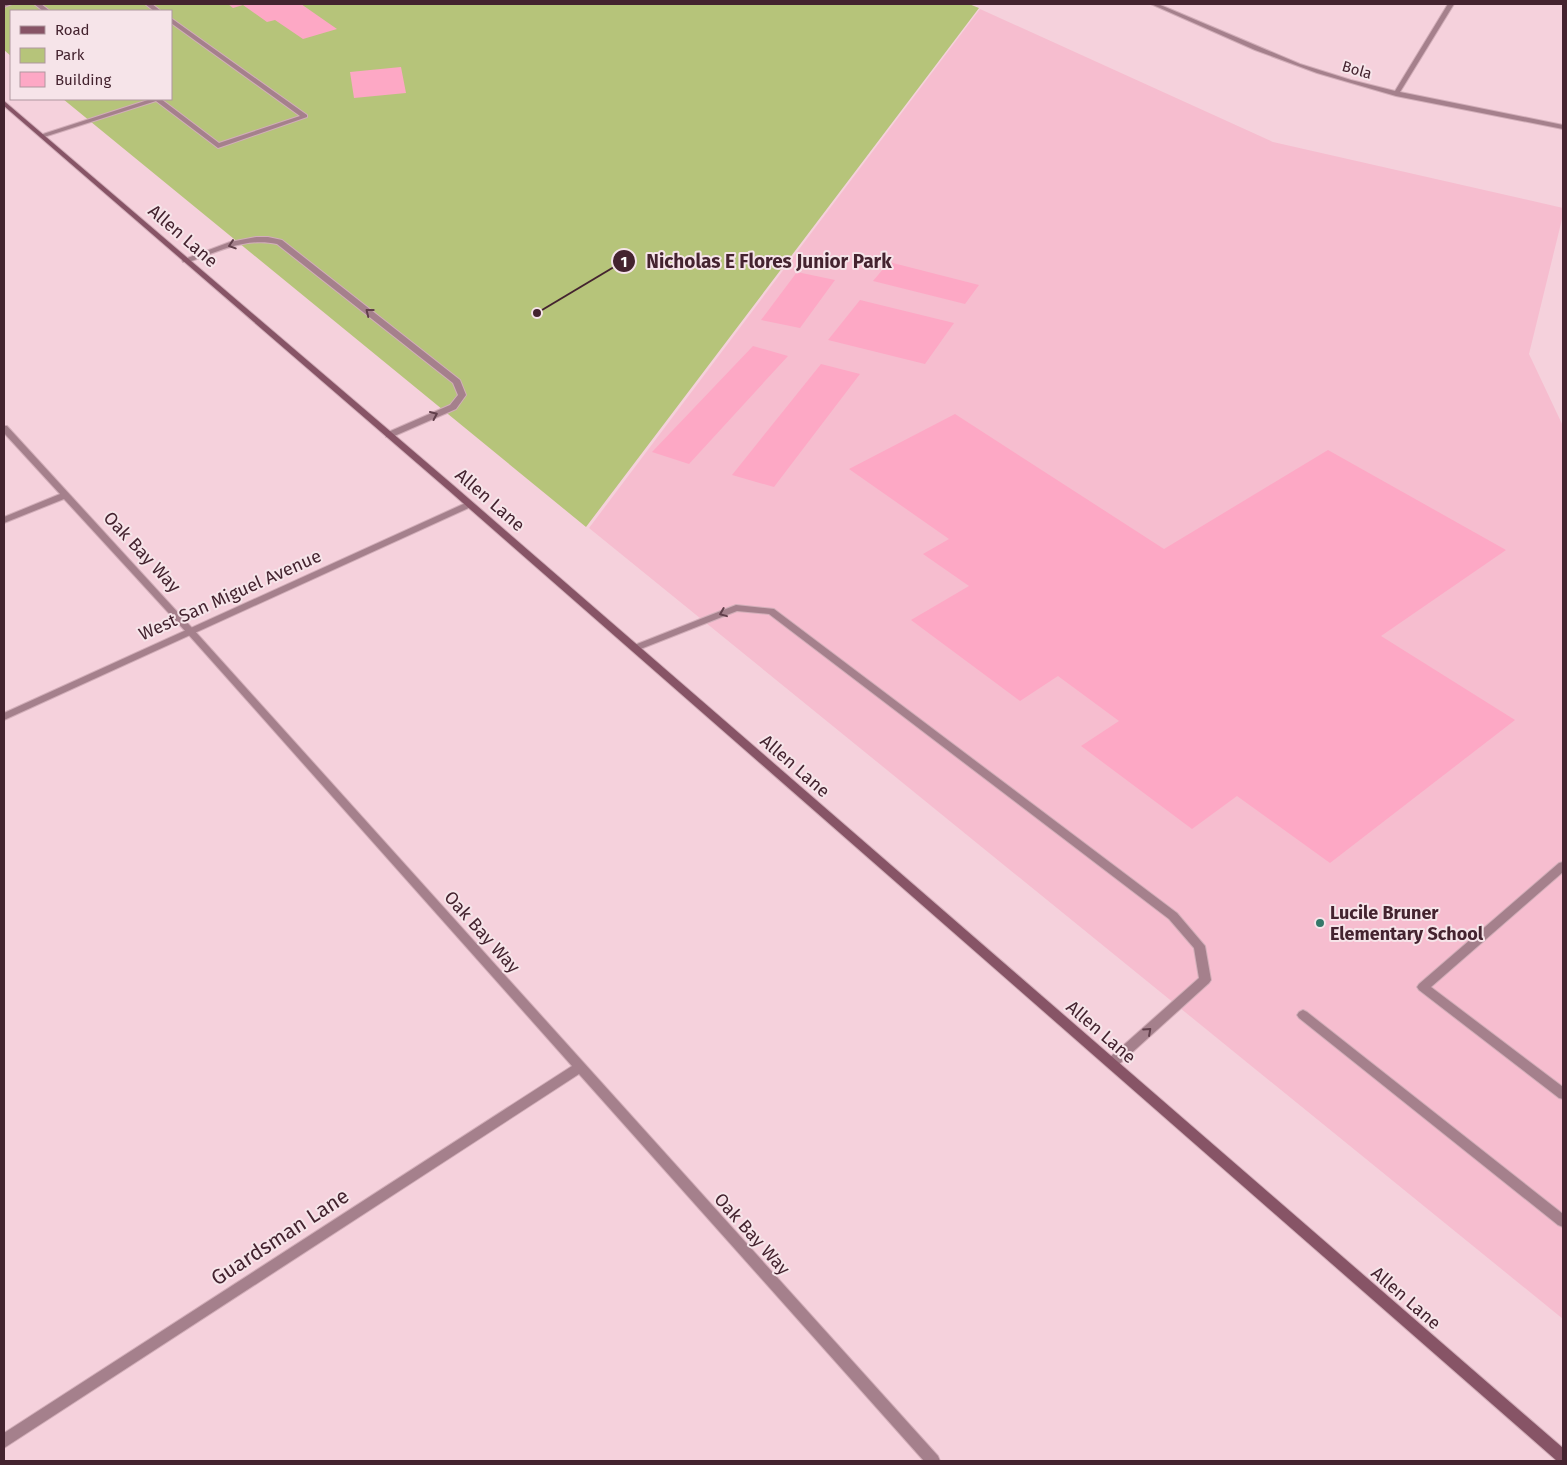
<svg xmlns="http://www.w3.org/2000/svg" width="1567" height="1465" font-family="'Fira Sans',sans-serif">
<rect width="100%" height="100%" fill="#f5d1dc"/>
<path fill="#f6bdcf" d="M 980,9 L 1273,142 L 1563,208 L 1563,215 L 1529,354 L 1563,426 L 1563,1319 L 589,528 Z"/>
<path fill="#b6c47a" d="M 4,4 L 969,4 L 979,8 L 586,527 L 63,99 L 171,99 L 171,11 L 11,11 L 11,56 L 4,50 Z"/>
<path fill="#fda8c5" d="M 228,4 L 301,4 L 337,29 L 303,39 L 275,20 L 267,22 L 243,5 L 233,8 Z
M 401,67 L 406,93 L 354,98 L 350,72 Z
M 889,262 L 979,285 L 965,304 L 873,281 Z
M 797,272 L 835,280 L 800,328 L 761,320 Z
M 860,300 L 954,323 L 925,364 L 828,340 Z
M 753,346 L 788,356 L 689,464 L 652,452 Z
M 821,364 L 860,374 L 774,487 L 732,475 Z
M 955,414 L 1164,549 L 1328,450 L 1506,550 L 1381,636 L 1515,720 L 1330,863 L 1237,796 L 1192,829 L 1081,746 L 1119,721 L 1058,676 L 1020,701 L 911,620 L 969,586 L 923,554 L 949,539 L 849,469 Z"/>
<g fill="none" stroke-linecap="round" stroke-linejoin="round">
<g stroke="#d2aeb9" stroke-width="2">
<path id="service" d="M 4,4 L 12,4 L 4,7 Z
M 34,4 L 41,4 L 50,11 L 43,11 Z
M 145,4 L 152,4 L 161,11 L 154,11 Z
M 171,18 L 307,115 L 307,117 L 218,148 L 156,101 L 44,137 L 40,137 L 40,135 L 151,99 L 161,99 L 219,143 L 300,116 L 171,23 Z
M 256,237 L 268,237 L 282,240 L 460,380 L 466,395 L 456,409 L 392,437 L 386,437 L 386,433 L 450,405 L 458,395 L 453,383 L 277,244 C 246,237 217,252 189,262 L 183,262 L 182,260 L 230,242 Z
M 736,605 L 774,609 L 1177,913 L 1205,946 L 1211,980 L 1209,983 L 1116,1067 L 1112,1068 L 1108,1067 L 1106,1063 L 1108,1059 L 1199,978 L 1194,948 L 1169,919 L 769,614 L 737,611 L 638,650 L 632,650 L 630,648 L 632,646 Z
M 1563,862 L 1563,872 L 1431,987 L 1563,1087 L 1563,1099 L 1559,1098 L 1419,990 L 1417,987 L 1419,984 L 1559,863 Z
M 1303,1010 L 1307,1012 L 1563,1214 L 1563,1227 L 1558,1225 L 1299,1018 L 1297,1015 L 1299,1012 Z"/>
</g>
<g stroke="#d2aeb9" stroke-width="2">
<path id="minor" d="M 1151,4 L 1158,4 L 1300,64 L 1351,80 L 1395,91 L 1448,4 L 1454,4 L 1400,92 L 1563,125 L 1563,129 L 1396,96 L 1317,73 L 1255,50 Z
M 4,426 L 7,426 L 193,629 L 938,1456 L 940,1461 L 924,1461 L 579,1074 L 4,1448 L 4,1433 L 572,1066 L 187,633 L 64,499 L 4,523 L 4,517 L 60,494 L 4,433 Z"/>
</g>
<g stroke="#d2aeb9" stroke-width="2">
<path id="tertiary" d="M 470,501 L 474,504 L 473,506 L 4,720 L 4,713 Z"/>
</g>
<g stroke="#d2aeb9" stroke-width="2">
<path id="secondary" d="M 4,101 L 453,485 L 1563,1448 L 1563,1461 L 1557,1461 L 447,489 L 4,106 Z"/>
</g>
<use href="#service" fill="#a5808c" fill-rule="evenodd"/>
<use href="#minor" fill="#a5808c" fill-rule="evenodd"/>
<use href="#tertiary" fill="#a5808c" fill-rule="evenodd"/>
<use href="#secondary" fill="#875466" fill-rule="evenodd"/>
</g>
<defs><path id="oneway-chevron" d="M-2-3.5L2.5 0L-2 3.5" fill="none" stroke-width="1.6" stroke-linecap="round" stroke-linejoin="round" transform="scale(1.25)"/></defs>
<g stroke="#613f4b">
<use href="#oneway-chevron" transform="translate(232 245) rotate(162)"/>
<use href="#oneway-chevron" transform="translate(369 312) rotate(-142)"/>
<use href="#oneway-chevron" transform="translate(434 415) rotate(-24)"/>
<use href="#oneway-chevron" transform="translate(723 613) rotate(158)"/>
<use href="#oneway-chevron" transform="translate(1148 1031) rotate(-42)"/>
</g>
<circle fill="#357869" stroke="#f6e4e9" stroke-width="2" cx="1320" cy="923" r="5"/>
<g text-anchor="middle" stroke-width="4" stroke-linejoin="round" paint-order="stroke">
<g font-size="15" fill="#44232f" stroke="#f6e4e9">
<text transform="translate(1357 70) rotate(16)" y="5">Bola</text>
</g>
<g font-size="18" fill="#44232f" stroke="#f6e4e9">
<text transform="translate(183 236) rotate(41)" y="6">Allen Lane</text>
<text transform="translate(490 500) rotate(41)" y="6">Allen Lane</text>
<text transform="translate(142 552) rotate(47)" y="6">Oak Bay Way</text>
<text transform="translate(230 595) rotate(-24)" y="6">West San Miguel Avenue</text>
<text transform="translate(795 766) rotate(41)" y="6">Allen Lane</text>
<text transform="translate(482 932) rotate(48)" y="6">Oak Bay Way</text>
<text transform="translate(1101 1032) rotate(41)" y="6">Allen Lane</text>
<text transform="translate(752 1234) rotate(48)" y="6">Oak Bay Way</text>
<text transform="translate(1406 1298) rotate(41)" y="6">Allen Lane</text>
</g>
<g font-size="18" font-weight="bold" fill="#44232f" stroke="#f6e4e9" text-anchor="start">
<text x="1330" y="919">Lucile Bruner<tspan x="1330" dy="21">Elementary School</tspan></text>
</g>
<g font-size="21" fill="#44232f" stroke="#f6e4e9">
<text transform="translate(280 1237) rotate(-33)" y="7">Guardsman Lane</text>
</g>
</g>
<path fill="none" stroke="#44232f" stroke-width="2" d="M537 313L624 261"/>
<g fill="#44232f" stroke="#f6e4e9" stroke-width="2">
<circle cx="537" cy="313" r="5"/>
<circle cx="624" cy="261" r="12"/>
</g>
<g font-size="15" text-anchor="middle" font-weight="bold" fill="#fff">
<text x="624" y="267">1</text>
</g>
<g font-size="19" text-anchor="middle" font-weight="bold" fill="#44232f" stroke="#f6e4e9" stroke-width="4" stroke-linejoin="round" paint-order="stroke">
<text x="769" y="268">Nicholas E Flores Junior Park</text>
</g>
<rect width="1567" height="1465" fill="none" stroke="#44232f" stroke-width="10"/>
<rect x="10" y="10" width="162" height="90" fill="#f6e4e9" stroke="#af979f"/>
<rect x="20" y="26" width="25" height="8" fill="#875466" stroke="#af979f"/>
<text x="55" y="35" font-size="15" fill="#44232f">Road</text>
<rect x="20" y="48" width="25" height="15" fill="#b6c47a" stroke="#af979f"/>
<text x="55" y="60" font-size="15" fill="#44232f">Park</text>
<rect x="20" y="72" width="25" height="15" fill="#fda8c5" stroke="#af979f"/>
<text x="55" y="85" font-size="15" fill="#44232f">Building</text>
</svg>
